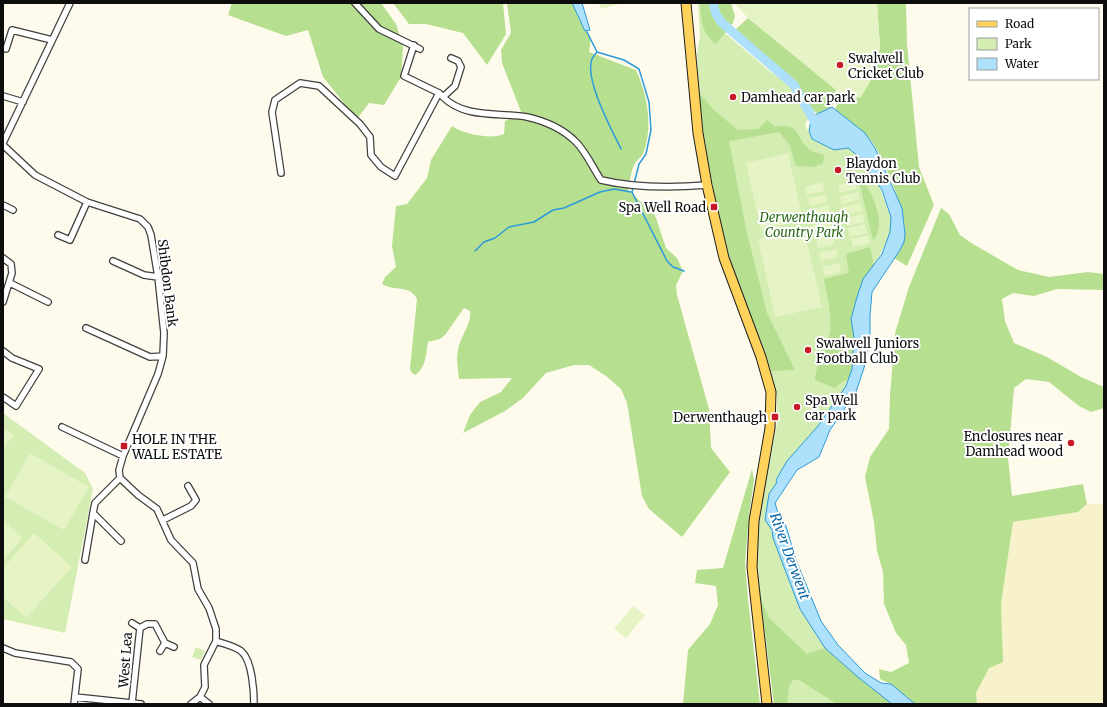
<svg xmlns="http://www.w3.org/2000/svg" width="1107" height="707" font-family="Merriweather,serif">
<rect width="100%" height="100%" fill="#fffbec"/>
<path fill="#f7f2ca" d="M 1087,504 L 1104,504 L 1104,704 L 977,704 L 976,693 L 989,668 L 1002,631 L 1001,604 L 1013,522 L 1078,512 Z"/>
<path fill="#d3edb2" d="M 698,3 L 707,3 L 719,28 L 767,69 L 790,86 L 810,114 L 805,125 L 812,139 L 834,150 L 848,148 L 859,157 L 877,180 L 892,220 L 889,237 L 874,266 L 852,369 L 846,386 L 773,489 L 770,526 L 773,538 L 800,609 L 825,648 L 892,704 L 774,704 L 756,561 L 757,528 L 777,424 L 777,397 L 761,337 L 728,252 L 705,149 L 699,93 L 697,55 L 700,35 Z
M 3,413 L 85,473 L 93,489 L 65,633 L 3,619 Z
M 196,647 L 205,651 L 201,660 L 192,657 Z"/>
<path fill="#b6df90" d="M 232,3 L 381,3 L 396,24 L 403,47 L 401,77 L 384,105 L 369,103 L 357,119 L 323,77 L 308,30 L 286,36 L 228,15 Z
M 393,3 L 503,3 L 506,34 L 487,65 L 463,33 L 426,24 L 409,24 Z
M 507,3 L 572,3 L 591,39 L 589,52 L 636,70 C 647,94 653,125 644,151 C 643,156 638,159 635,163 C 631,170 630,182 628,190 L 655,215 L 666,248 L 677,258 L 683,271 L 676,285 L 677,295 L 709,409 L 711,448 L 730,472 L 682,537 L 649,509 L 642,496 L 627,403 L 621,389 L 606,376 L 589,365 L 574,365 L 546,373 L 523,398 L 505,411 L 463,433 L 470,415 L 480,402 L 501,392 L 512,378 L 459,379 C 458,369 456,360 458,350 C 460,336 472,324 470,311 L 464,308 L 445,335 L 440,339 L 428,342 C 426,354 426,368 415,375 L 411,372 L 410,368 L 417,299 C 410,284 394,292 382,284 L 385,277 L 396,267 L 392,246 L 396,206 L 407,204 L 427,178 L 431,160 L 452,126 C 462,134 493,140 504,134 L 505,121 L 522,114 L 502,63 L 501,50 L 511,33 Z
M 700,3 L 731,3 L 735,16 L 733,23 L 716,44 C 700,31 702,21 700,3 Z
M 877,3 L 906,3 L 907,44 L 919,167 L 934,205 L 907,266 L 894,258 C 899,251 905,243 905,233 C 906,211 884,158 870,139 C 861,128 846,119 835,109 L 842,95 L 850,100 L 880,48 Z
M 748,18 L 836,89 L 832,107 L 818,114 L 813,110 L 795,80 L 756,49 L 736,29 Z
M 699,93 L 715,111 L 738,130 L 758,129 L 767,120 L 775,127 C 802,122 794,137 809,149 C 812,152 819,153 824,155 L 823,163 L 814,167 L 796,166 L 790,146 L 779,132 L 729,141 L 746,229 L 767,313 L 795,370 L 771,371 C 759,331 739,292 728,251 C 714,199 705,146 699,93 Z
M 858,176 C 872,188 888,226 873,240 Z
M 941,208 L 949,214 L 960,235 L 973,244 L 1018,270 L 1049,277 L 1088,272 L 1104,274 L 1104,290 L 1057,289 L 1034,296 L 1013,293 L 1002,299 L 1005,321 L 1014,343 L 1047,357 L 1081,377 L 1104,387 L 1104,408 L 1091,412 L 1079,406 L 1049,382 L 1026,379 L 1014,388 L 1008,458 L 1012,496 L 1083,484 L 1087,504 L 1078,512 L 1013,522 L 1001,604 L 1003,662 L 989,668 L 976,693 L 977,704 L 915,704 L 891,684 L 880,679 L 879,669 L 891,672 L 909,663 L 906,645 L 896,633 L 884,604 L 883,572 L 877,551 L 874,522 L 865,477 L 870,457 L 889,429 L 890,396 L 895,333 L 909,287 Z
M 870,247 L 874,266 L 861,283 L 851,319 L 854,337 L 852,369 L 849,378 L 834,388 L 815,380 C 816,363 827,349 830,332 C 832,315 827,296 824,279 L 849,273 L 846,254 Z
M 752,469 L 754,480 L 749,515 L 745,563 L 748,599 L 760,704 L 683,704 L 688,650 L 710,624 L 718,605 L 716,586 L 695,583 L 697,570 L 723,568 Z
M 761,599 L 769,618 L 807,654 L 825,648 L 859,678 L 892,704 L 837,704 L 799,680 L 793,680 L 789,687 L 787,704 L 774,704 Z"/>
<path fill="#e5f3c5" d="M 599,3 L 622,3 L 601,9 Z
M 734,3 L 877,3 L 880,48 L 870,82 L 861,97 L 850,100 L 842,95 L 748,18 Z
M 788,153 L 803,220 L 761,230 L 746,163 Z
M 855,181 L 857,189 L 840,193 L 838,185 Z
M 823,182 L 824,191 L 807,195 L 805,187 Z
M 858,192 L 860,200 L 842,204 L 840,196 Z
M 826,194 L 827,202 L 810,206 L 808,198 Z
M 860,203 L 862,211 L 845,215 L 843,207 Z
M 828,205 L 830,213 L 812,217 L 810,209 Z
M 863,214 L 865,222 L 847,226 L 845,218 Z
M 831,221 L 833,230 L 815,234 L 813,225 Z
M 865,224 L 867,233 L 850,237 L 848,228 Z
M 804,228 L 822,307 L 775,317 L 758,239 Z
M 868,235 L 870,243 L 853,247 L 851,239 Z
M 833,236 L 835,244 L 818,248 L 816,240 Z
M 836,249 L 838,257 L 821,261 L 819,253 Z
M 839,263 L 841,272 L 824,276 L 822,267 Z
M 3,427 L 14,435 L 3,449 Z
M 30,453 L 89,487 L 64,530 L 5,497 Z
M 3,520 L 23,538 L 3,560 Z
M 34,533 L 72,567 L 26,618 L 3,597 L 3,568 Z
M 633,606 L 645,615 L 626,638 L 614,629 Z"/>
<path fill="#ace0fb" stroke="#2d9ad9" d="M 572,3 L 582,3 L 590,30 L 585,31 Z
M 832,107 L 865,133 L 875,148 L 902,208 L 905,234 L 904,242 L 900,250 L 872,292 L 870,316 L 870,338 L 864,368 L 856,392 L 830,430 L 819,457 L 797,470 L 775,503 L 778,513 L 786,526 L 796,560 L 821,621 L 838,645 L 865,673 L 881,683 L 891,684 L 915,704 L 892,704 L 859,678 L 825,648 L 800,609 L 773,538 L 772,530 L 765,520 L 769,494 L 777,482 L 776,480 L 787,461 L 818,426 L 846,386 L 852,369 L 854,337 L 851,319 L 857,297 L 863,279 L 882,254 L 890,232 L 891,217 L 882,190 L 859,157 L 848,148 L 834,150 L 812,139 L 809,131 L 812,114 L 815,115 Z"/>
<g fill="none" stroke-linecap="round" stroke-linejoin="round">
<path stroke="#2d9ad9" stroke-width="1.5" d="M 587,32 L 597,52 L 624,60 L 639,69 L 649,102 L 651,130 L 646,154 L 639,164 L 632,192 L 667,261 L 673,267 L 684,271
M 597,52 C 595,54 593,57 592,59 C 584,79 612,130 621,149
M 475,251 L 484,242 L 495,238 L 509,227 L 534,222 L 553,210 L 564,208 L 600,192 L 614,189 L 631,192"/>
<path stroke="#ace0fb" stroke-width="9" d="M 713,3 L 716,14 L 721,22 L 794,85 L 814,121 L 819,124"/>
<g stroke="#404040" stroke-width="8">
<path id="street" d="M 355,3 L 379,29 L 420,49
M 414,45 L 404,76 L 439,93
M 6,49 L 12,30 L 52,40
M 451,58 L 458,61 L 461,67 L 455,86 L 443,97 C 465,119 499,112 527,117 C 545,121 563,129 576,142 C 586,152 593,168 601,180 C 635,188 672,188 707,185
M 3,96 L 23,102
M 3,143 L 70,3
M 3,145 L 35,175 L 87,202 L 140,219 L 148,227 L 151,235 L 158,277 L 164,333 L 163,356 L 158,374 L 123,456 L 119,470 L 120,478 L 138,495 L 157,509 L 171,540 L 193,563 L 198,589 L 209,608 L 216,629 L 216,641 L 204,665 L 205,687 L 200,697 L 191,704
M 281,173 L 272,112 L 275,100 L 300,83 L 319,86 L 360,124 L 370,137 L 371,155 L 381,167 L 395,176 L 439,93 L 443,97
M 3,205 L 13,210
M 58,235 L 70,240 L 87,202
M 3,258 L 11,264 L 12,273 L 3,302
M 113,261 L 144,275 L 158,277
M 10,283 L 48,302
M 86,328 L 150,357 L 163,356
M 3,351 L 12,358 L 39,369 L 16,406 L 3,397
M 62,427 L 123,456
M 120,478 L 95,503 L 93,513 L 121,541
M 163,520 L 191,506 L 196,500 L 188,486
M 85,560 L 93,513
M 132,623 L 140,628 L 132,703
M 140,628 L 147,624 L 155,624 L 165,643
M 216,641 C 223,644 236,646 242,652 C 252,661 254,691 254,704
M 3,648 L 15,653 L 71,662 L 78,669 L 74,704
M 160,651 L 165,643 L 174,647
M 75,697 L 141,704
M 200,697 L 209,704"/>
</g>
<g stroke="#1e1e1e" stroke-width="11">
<path id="primary" d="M 686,3 L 698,133 L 707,185 L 724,258 L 761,357 L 771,392 L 770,428 L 754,521 L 752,567 L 767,704"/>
</g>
<use href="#street" stroke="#fff" stroke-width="5.5"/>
<use href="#primary" stroke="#ffd25c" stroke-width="9"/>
</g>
<g fill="#c81927" stroke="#fff" stroke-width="1.5">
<circle cx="840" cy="65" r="4"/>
<circle cx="733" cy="97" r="4"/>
<circle cx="838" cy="170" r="4"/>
<rect x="710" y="203" width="8" height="8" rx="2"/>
<circle cx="808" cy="350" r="4"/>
<circle cx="797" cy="407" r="4"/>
<rect x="771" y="413" width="8" height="8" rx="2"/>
<circle cx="1071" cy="443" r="4"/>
<rect x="120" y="442" width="8" height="8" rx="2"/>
</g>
<g text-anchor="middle" stroke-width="4" stroke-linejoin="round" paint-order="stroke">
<g font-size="13" fill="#0d0d0d" stroke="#fff" text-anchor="start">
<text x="848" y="63">Swalwell<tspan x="848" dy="15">Cricket Club</tspan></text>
<text x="741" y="102">Damhead car park</text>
<text x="846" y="168">Blaydon<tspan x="846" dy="15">Tennis Club</tspan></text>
<text x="706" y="212" text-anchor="end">Spa Well Road</text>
<text x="816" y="348">Swalwell Juniors<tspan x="816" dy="15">Football Club</tspan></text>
<text x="805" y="405">Spa Well<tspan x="805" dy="15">car park</tspan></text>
<text x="767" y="422" text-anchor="end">Derwenthaugh</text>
<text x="1063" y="441" text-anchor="end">Enclosures near<tspan x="1063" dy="15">Damhead wood</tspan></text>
<text x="132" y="444">HOLE IN THE<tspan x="132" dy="15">WALL ESTATE</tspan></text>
</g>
<g font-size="13" font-style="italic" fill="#2b6918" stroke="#fff">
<text x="804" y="222">Derwenthaugh<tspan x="804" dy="15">Country Park</tspan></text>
</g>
<g font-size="13" fill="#0d0d0d" stroke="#fff">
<text transform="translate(168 283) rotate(83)" y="5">Shibdon Bank</text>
<text transform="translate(125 660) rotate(-86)" y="5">West Lea</text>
</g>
<g font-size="14" font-style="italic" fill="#0c69a8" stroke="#fff">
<text transform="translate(790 556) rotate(70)" y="5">River Derwent</text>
</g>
</g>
<rect width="1107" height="707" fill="none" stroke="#0d0d0d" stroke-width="8"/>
<rect x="969" y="8" width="130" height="72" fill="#ffffff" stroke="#9e9e9e"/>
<rect x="977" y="21" width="20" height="6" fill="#ffd25c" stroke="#9e9e9e"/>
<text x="1005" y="28" font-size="12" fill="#0d0d0d">Road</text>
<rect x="977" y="38" width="20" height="12" fill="#d3edb2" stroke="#9e9e9e"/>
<text x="1005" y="48" font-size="12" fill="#0d0d0d">Park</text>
<rect x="977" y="58" width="20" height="12" fill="#ace0fb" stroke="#9e9e9e"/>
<text x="1005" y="68" font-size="12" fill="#0d0d0d">Water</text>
</svg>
